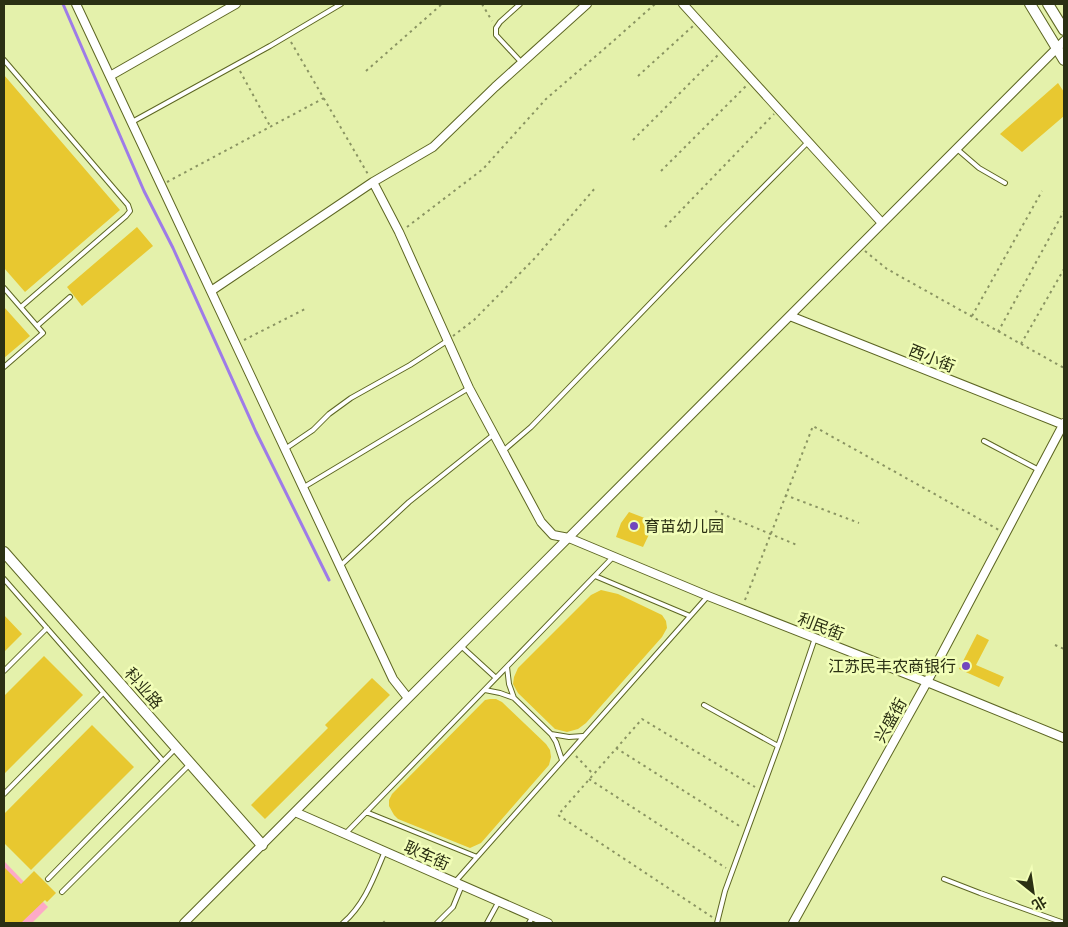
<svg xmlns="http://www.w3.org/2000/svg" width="1068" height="927" font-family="Helvetica,'Noto Sans SC',sans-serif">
<rect width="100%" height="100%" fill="#e4f1ab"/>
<path fill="#fdaac7" d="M 4,861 L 48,907 L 32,923 L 4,923 Z"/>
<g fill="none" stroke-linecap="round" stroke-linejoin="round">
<path stroke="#9e7be8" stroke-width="3" d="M 63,4 L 144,191 L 173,248 L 256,432 L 329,580"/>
</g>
<path fill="#e8c830" d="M 4,75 L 120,210 L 25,292 L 4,268 Z
M 1058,83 L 1064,92 L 1064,116 L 1022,152 L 1000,134 Z
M 137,227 L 153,246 L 82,306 L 67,287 Z
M 4,307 L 30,336 L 4,358 Z
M 629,512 L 655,522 L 643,547 L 616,537 L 621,523 Z
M 601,590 L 618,594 L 662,615 L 666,621 L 667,628 L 662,637 L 586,723 L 578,729 L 567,732 L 555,729 L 518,693 L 513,684 L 514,677 L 518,668 L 591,595 Z
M 4,615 L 22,634 L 4,652 Z
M 977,634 L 989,640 L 976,665 L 1004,677 L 999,687 L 959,669 Z
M 44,656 L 83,695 L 4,774 L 4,696 Z
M 372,678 L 390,695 L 265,819 L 251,805 L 328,728 L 325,725 Z
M 490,699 L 496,699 L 502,702 L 546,744 L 550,750 L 551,757 L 549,765 L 481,843 L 470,848 L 398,819 L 394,815 L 389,806 L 389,800 L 392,794 L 485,700 Z
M 92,725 L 134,767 L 31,870 L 4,843 L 4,814 Z
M 4,867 L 21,884 L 34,871 L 56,893 L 47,902 L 45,900 L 21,923 L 4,923 Z"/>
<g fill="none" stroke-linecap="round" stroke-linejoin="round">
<g stroke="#5d6623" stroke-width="6">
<path id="service" d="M 520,4 L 500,22 L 496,28 L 496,35 L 522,63
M 4,60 L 128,205 L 130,211 L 126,216 L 21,307
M 132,122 L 270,46 L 341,4
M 957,149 L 979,168 L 1005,183
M 4,288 L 43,333 L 4,367
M 37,326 L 70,297
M 984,441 L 1039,470
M 285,449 L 313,430 L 329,414 L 351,398 L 410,365 L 447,341
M 503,451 L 531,427 L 721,230 L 808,142
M 304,487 L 469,388
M 340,566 L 409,502 L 493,435
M 595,576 L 690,616
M 4,579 L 163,761
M 461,646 L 496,678
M 507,667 L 509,684 L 514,698
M 4,671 L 47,628
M 485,690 L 500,693 L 514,698 L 551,734 L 556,742 L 562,760
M 704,705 L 778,746
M 551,734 L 569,737 L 583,736
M 4,794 L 103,693
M 366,812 L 477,857
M 346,833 L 614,556
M 48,879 L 176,748
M 944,879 L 980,893 L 1064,923
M 455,882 L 708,596
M 62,892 L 190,764
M 343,923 C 365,904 374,877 385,851
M 437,923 L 453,907 L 462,885
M 487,923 L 499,901
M 529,923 L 533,916
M 717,923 L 725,891 L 781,738 L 815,638"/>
</g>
<g stroke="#5d6623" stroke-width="10">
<path id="minor" d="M 76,4 L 393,679 L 408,698
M 683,4 L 882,223
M 110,76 L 236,4
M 373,182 L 399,232 L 469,388 L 541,522 L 553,535 L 569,538 L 708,596 L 927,682 L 1064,738
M 211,291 L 373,182 L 433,147 L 495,87 L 587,4
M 790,316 L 1064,425
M 295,812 L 548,923
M 184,923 L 1064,41
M 793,923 L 927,682 L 1064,423"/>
</g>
<g stroke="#5d6623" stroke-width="12">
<path id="tertiary" d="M 1030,4 L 1064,60
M 1048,4 L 1064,30
M 4,552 L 262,845"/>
</g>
<path stroke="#8a9462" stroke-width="2" stroke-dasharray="2.5 4" stroke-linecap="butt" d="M 482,4 L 492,21
M 291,42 L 369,176
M 240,71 L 270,126
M 366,71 L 442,4
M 638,76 L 693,26
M 633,140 L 719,54
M 661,171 L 747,85
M 167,182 L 324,98
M 407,227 L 483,169 L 546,99 L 611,43 L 655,4
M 665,227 L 774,114
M 865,251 L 887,269 L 1064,368
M 972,316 L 1042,191
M 998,332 L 1064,211
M 453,336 L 474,320 L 535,258 L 596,187
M 244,340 L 307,308
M 1021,344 L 1064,269
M 785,495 L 859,523
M 715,511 L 797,545
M 745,600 L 813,426 L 999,530
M 1055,645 L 1064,649
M 616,748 L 741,827
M 576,756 L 593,774
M 589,779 L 726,868
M 712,917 L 558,815 L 642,719 L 755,787
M 383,923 L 386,920"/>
<use href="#service" stroke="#fff" stroke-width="4"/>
<use href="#minor" stroke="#fff" stroke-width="8"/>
<use href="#tertiary" stroke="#fff" stroke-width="10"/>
</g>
<g fill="#7246be" stroke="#f2feb8" stroke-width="2">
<circle cx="634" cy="526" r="5"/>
<circle cx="966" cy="666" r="5"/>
</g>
<g text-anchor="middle" stroke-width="5" stroke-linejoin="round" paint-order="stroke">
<g font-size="16" fill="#2b3014" stroke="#f2feb8">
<text transform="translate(932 358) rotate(22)" y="6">西小街</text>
<text transform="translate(821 626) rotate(21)" y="6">利民街</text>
<text transform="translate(144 688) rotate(49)" y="6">科业路</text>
<text transform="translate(890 720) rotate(-61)" y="6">兴盛街</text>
<text transform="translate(427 855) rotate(24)" y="6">耿车街</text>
</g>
<g font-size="16" fill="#2b3014" stroke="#f2feb8" text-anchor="start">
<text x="644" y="532">育苗幼儿园</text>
<text x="956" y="672" text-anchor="end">江苏民丰农商银行</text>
</g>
</g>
<rect width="1068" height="927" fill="none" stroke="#2b3014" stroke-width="10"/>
<g transform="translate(1033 892) rotate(150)" stroke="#f2feb8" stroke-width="4" paint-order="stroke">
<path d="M0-4L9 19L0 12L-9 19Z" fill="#2b3014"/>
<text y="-8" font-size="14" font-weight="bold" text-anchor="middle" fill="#2b3014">北</text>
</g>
</svg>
